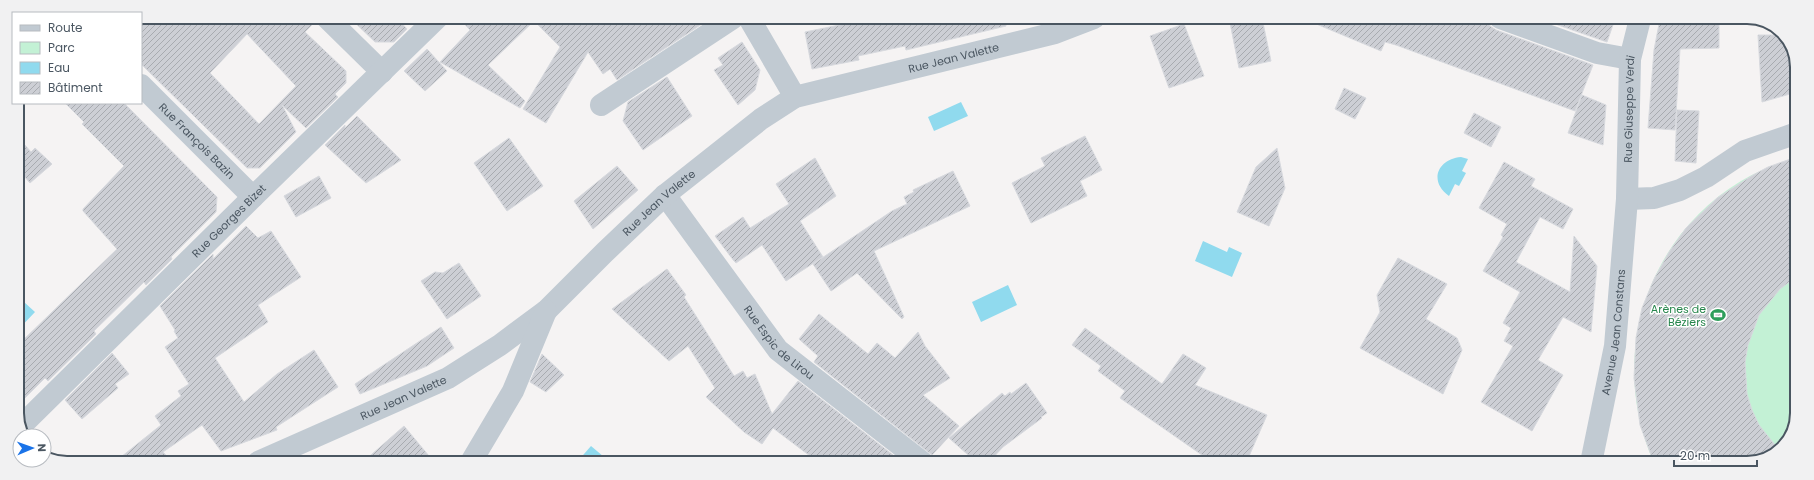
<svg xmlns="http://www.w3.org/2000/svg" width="1814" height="480" font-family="Poppins,sans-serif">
<defs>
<pattern id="building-hatch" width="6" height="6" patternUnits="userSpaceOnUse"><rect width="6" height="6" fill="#cdcfd5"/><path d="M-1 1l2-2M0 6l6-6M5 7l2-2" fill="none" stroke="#a8abb0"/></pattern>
</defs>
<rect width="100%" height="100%" fill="#f5f3f3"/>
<path fill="#c3f1d5" d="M 1796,158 L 1795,426 L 1778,452 L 1747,463 L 1654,463 C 1608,361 1644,239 1741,181 C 1758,171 1777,164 1796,158 Z"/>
<path fill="#90daee" d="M 961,102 L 968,116 L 934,131 L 928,117 Z
M 1461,157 L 1468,159 L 1462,171 L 1466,173 L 1459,186 L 1455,184 L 1449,196 C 1428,181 1438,159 1461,157 Z
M 17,179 L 24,185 C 25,193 24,199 17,203 Z
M 1203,241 L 1227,252 L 1229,247 L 1242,253 L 1232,277 L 1195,261 Z
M 1008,285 L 1017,305 L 981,322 L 972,302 Z
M 24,302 L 35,312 L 17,331 L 17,310 Z
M 591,446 L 610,462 L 577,462 Z"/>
<path fill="url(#building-hatch)" stroke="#d7d9de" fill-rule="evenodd" d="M 141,17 L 314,17 L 315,22 L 305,32 L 346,71 L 346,83 L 335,94 L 338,97 L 306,128 L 282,105 L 296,132 L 260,168 L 247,168 L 141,64 ZM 247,34 L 296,86 L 259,124 L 210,73 Z
M 349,17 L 396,17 L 407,29 L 394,42 L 375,42 Z
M 458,17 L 584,18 L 711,18 L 617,80 L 610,69 L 603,74 L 588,52 L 546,123 L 523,109 L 560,47 L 534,21 L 488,65 L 525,101 L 520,108 L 440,62 L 470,30 Z
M 874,18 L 1005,18 L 1006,26 L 906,50 L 905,46 L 858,56 L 859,60 L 812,69 L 805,32 Z
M 1229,18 L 1262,18 L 1271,61 L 1239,68 Z
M 1302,18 L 1488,18 L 1490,26 L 1496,30 L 1593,65 L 1575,111 L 1396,45 L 1385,42 L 1381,51 Z
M 1538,18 L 1586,18 L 1615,19 L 1607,42 Z
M 1660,19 L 1719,19 L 1719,48 L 1680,49 L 1675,130 L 1648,128 L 1654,50 Z
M 1184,24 L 1204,76 L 1169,88 L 1150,36 Z
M 1758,35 L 1785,35 L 1797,64 L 1797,92 L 1762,102 Z
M 742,42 L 760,70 L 755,90 L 738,105 L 714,70 L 723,65 L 718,58 Z
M 427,49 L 447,71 L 425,91 L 404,71 Z
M 667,77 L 692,116 L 643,150 L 623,121 L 628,102 Z
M 1344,88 L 1366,98 L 1355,119 L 1335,109 Z
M 1582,95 L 1606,105 L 1603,145 L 1568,133 Z
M 65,103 L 124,103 L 217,197 L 216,212 L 171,257 L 172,259 L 146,285 L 144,282 L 94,331 L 96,334 L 48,381 L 45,378 L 17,406 L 17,346 L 117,249 L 83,211 L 83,209 L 124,166 L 82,124 L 84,122 Z
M 1677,110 L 1699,111 L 1696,163 L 1675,161 Z
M 1474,113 L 1501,127 L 1491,147 L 1464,133 Z
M 357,116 L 401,160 L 366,183 L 325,145 L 345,125 L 345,128 Z
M 17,136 L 31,152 L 35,148 L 52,164 L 30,183 L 17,168 Z
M 1085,136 L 1102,170 L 1080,181 L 1087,196 L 1031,223 L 1012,183 L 1045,166 L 1041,158 Z
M 509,138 L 543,186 L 507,211 L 474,163 Z
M 1277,148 L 1285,188 L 1269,226 L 1237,212 L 1256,167 Z
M 1796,157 L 1796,277 L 1780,289 L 1759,315 L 1748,345 L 1745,362 L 1747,394 L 1752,410 L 1759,425 L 1779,450 L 1778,452 L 1747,463 L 1654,463 L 1640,425 L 1634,378 L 1636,338 L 1639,322 L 1642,308 L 1654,279 L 1669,252 L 1686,228 L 1717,198 L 1753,175 L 1768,167 Z
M 815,158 L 836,196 L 800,221 L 823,257 L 786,281 L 762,245 L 736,263 L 734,261 L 715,236 L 743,217 L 750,228 L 789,204 L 776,184 Z
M 1504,162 L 1535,179 L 1531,186 L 1573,209 L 1563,229 L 1540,217 L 1516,262 L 1570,292 L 1574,236 L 1597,266 L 1591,332 L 1563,317 L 1538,360 L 1563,375 L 1532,431 L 1481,402 L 1513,346 L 1504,341 L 1511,328 L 1503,323 L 1520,292 L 1483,271 L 1503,237 L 1501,235 L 1507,224 L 1479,208 Z
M 617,166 L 638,190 L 593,229 L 574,201 Z
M 953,171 L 970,206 L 874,251 L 904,317 L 902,319 L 857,273 L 831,291 L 813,264 L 892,211 L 907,204 L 904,197 L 914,192 L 913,190 Z
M 319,176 L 331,198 L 296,217 L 284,196 Z
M 246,226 L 258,238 L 271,231 L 301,277 L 258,305 L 268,322 L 215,358 L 244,402 L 277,374 L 314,350 L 338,387 L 276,427 L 277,430 L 221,451 L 202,425 L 163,452 L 171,461 L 116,461 L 161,425 L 155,416 L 181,396 L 178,391 L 189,384 L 165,347 L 178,338 L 174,331 L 175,330 L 160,306 L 213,254 L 213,259 Z
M 1398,258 L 1447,284 L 1426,319 L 1457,338 L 1462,350 L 1443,394 L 1360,348 L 1380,312 L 1377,295 Z
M 459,263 L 481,296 L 447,319 L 421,281 L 435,272 L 443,273 Z
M 667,269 L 686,295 L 684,297 L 734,376 L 743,371 L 747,378 L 755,374 L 772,414 L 798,381 L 902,462 L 818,462 L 773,428 L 762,444 L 744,432 L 706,397 L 715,388 L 688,346 L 669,361 L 612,309 Z
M 819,314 L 868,354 L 877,343 L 895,358 L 918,332 L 925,346 L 950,378 L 923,395 L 959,426 L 932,455 L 814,362 L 818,356 L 799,339 Z
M 441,327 L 454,348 L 427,366 L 360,394 L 355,384 Z
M 1085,328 L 1162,384 L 1183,354 L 1206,368 L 1195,385 L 1267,415 L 1246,463 L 1212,462 L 1120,398 L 1125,391 L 1098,371 L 1101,366 L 1072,345 Z
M 112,353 L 129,374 L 115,384 L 118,388 L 82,419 L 65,400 Z
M 542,354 L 564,375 L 546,392 L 530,382 Z
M 1026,383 L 1047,413 L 1041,417 L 1042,418 L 1003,447 L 989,462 L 976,462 L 949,438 L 1002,393 L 1005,396 L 1010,392 L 1011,394 Z
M 404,426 L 434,462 L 363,462 Z"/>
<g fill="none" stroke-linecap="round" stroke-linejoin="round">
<g stroke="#c1cad2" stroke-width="22">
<path d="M 326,17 L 382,72"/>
<path d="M 749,18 L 795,97"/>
<path d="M 1500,18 L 1597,53 L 1630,59"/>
<path id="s1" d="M 141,85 L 253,197"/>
<path d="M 601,105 L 733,18"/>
<path id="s2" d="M 665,195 L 778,350 L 922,462"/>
<path d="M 1627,199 L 1654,198 L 1680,190 L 1706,177 L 1745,151 L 1797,133"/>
<path id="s3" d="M 21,426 L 253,197 L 438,17"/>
<path id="s4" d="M 258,462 L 448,378 L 500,345 L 547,310 L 605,252 L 665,195 L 761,119 L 795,97 L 1055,33 L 1094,18"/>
<path d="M 471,462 L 513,391 L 546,311"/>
</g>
<path stroke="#c1cad2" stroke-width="22" id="s5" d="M 1591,463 L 1615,346 L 1627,199 L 1630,59 L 1640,19"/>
</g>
<defs>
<g id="stadium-bare" transform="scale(1.2)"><path d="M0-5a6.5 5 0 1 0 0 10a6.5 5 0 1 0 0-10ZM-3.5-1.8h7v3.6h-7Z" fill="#2e9e5b" stroke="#fff" stroke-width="2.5" paint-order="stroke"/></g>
</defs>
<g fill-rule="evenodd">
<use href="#stadium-bare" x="1718" y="315"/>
</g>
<g text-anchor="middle" stroke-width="3" stroke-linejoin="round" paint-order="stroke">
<g font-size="11" fill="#4a5661" stroke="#fff">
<text dy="4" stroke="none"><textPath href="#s4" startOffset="819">Rue Jean Valette</textPath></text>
<text dy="4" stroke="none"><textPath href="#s5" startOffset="357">Rue Giuseppe Verdi</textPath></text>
<text dy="4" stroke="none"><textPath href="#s1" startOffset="79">Rue François Bazin</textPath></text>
<text dy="4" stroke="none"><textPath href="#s4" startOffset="483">Rue Jean Valette</textPath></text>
<text dy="4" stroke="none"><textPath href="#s3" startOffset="292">Rue Georges Bizet</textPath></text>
<text dy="4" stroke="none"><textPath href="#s5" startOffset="133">Avenue Jean Constans</textPath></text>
<text dy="4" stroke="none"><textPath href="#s2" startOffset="187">Rue Espic de Lirou</textPath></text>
<text dy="4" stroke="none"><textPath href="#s4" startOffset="159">Rue Jean Valette</textPath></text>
</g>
<g font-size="11" fill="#27864d" stroke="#fff" text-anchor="end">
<text x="1706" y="313">Arènes de<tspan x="1706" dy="13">Béziers</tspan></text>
</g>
</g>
<path d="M0 0H1814V480H0ZM67 24H1747A43 43 0 0 1 1790 67V413A43 43 0 0 1 1747 456H67A43 43 0 0 1 24 413V67A43 43 0 0 1 67 24Z" fill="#f1f1f2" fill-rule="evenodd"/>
<path fill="none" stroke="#4a5661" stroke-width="2" d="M67 24H1747A43 43 0 0 1 1790 67V413A43 43 0 0 1 1747 456H67A43 43 0 0 1 24 413V67A43 43 0 0 1 67 24Z"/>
<rect x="12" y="12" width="130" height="92" fill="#ffffff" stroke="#b7bbc0"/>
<rect x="20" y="25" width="20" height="6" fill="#c1cad2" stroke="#b7bbc0"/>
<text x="48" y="32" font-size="12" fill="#4a5661">Route</text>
<rect x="20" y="42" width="20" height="12" fill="#c3f1d5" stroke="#b7bbc0"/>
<text x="48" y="52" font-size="12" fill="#4a5661">Parc</text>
<rect x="20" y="62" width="20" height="12" fill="#90daee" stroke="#b7bbc0"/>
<text x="48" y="72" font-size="12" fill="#4a5661">Eau</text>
<rect x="20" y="82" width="20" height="12" fill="url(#building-hatch)" stroke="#b7bbc0"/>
<text x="48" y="92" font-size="12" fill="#4a5661">Bâtiment</text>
<g transform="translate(32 448) rotate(88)"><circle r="19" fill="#ffffff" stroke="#b7bbc0"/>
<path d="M0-3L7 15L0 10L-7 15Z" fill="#1a73e8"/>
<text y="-6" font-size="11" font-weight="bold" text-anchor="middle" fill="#4a5661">N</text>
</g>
<path d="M1674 460v6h83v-6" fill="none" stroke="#4a5661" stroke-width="2"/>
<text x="1680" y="460" font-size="12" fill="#4a5661" stroke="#ffffff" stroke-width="3" paint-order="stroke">20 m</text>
</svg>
